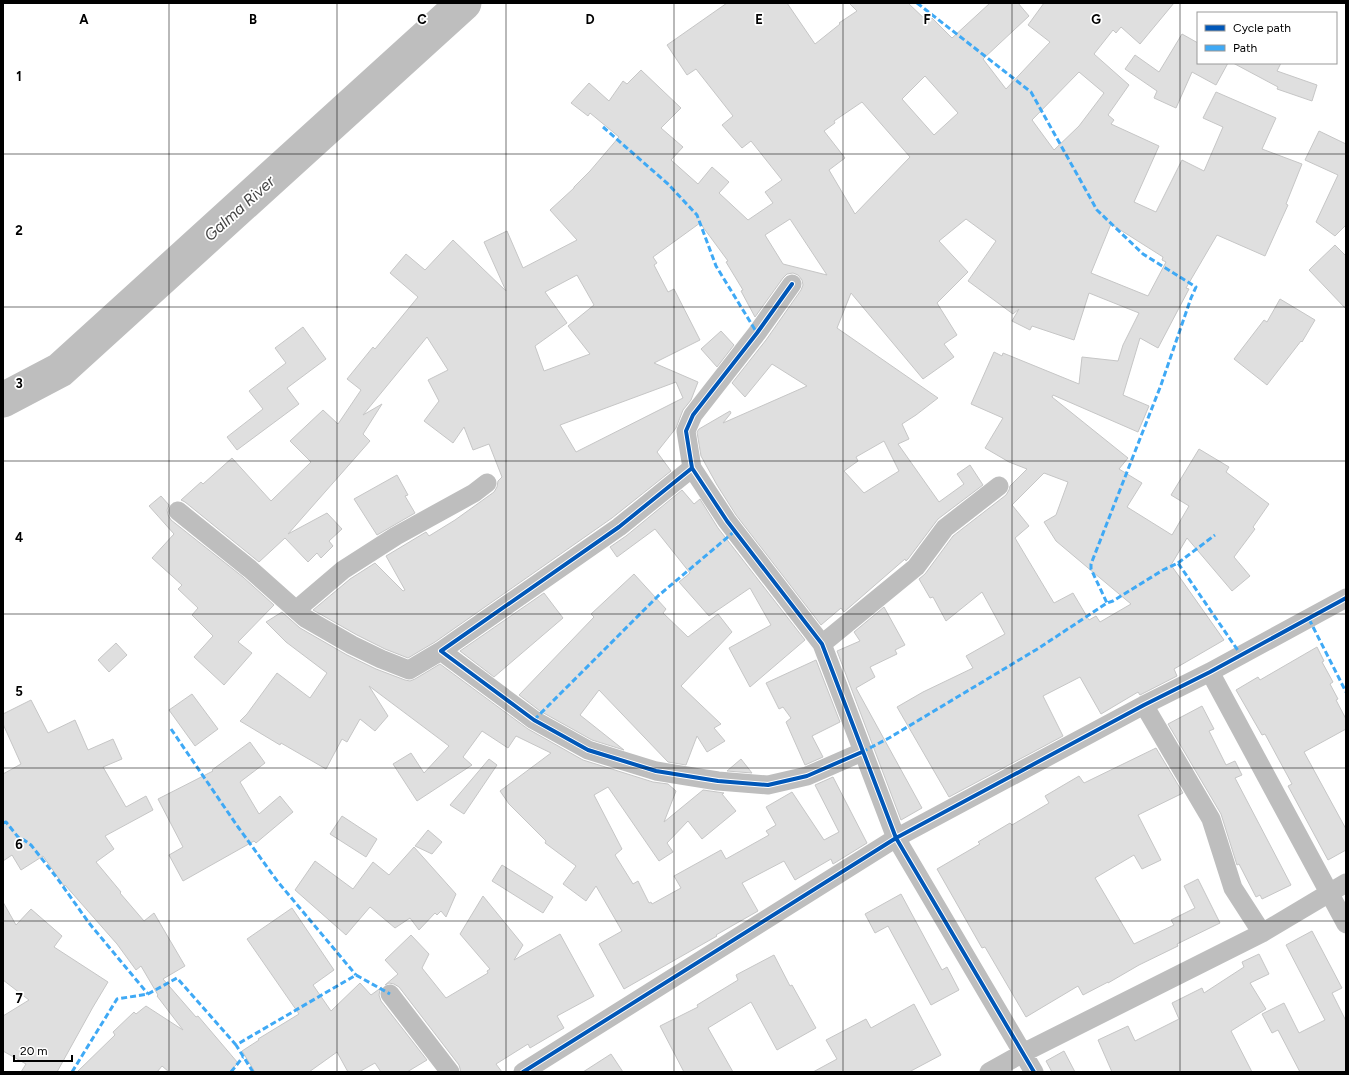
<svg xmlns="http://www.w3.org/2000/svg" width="1349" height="1075" font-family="Figtree,sans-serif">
<rect width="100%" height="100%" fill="#fff"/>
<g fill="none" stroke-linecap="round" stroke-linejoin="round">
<path stroke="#bebebe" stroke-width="35" d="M 3,400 L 60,370 L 464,3"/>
</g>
<path fill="#dfdfdf" stroke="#c6c6c6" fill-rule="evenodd" d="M 727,3 L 787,3 L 815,44 L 840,24 L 839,23 L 857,11 L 849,3 L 908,3 L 928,22 L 932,18 L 952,38 L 990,3 L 1018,3 L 1029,16 L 983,59 L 1006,89 L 1050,42 L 1028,25 L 1044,3 L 1174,3 L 1140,44 L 1121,27 L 1116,33 L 1113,30 L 1094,54 L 1129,85 L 1108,115 L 1114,120 L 1111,124 L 1159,146 L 1134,202 L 1156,212 L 1182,160 L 1204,171 L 1223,127 L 1203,118 L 1216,92 L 1276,118 L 1262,149 L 1302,164 L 1286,204 L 1288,205 L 1265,256 L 1217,235 L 1186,288 L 1189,289 L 1158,348 L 1140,338 L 1123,395 L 1149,406 L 1138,432 L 1053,395 L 1052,397 L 1128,458 L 1119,469 L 1142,483 L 1127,507 L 1172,535 L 1189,506 L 1171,495 L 1199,449 L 1229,467 L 1226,472 L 1269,504 L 1253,527 L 1255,529 L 1234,557 L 1250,576 L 1232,591 L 1187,538 L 1171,565 L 1224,640 L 1174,669 L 1177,676 L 1140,695 L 1138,692 L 1101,714 L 1080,677 L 1043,696 L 1063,736 L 949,797 L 897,707 L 923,692 L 973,668 L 966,656 L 1005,634 L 982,592 L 946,621 L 933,597 L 930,598 L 919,579 L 925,574 L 953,536 L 1006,495 L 1009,490 L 1010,486 L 1027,469 L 1009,462 L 985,448 L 1003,418 L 971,404 L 994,352 L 1002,356 L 1003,353 L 1079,384 L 1082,357 L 1118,361 L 1123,345 L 1139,313 L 1089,293 L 1074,340 L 1032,326 L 1030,330 L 1012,321 L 1019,309 L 1013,314 L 968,281 L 996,241 L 966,219 L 939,241 L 968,272 L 937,303 L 957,335 L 944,344 L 954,357 L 923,379 L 851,293 L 837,328 L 938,398 L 916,415 L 902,424 L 909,439 L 898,444 L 939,502 L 964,484 L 957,474 L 970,465 L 983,485 L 938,519 L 908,559 L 906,561 L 905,559 L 844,612 L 841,608 L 821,625 L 736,515 L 717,485 L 701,456 L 697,432 L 699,429 L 730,411 L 731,413 L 723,423 L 807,386 L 772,364 L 745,397 L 732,383 L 766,340 L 801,290 L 803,285 L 802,280 L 798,275 L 793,273 L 787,274 L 783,278 L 755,317 L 741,291 L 743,290 L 726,262 L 728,261 L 700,223 L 653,257 L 657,263 L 654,265 L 668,292 L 674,289 L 700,340 L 654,363 L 698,382 L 691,400 L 683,410 L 676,428 L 657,452 L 671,471 L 612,518 L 435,642 L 408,658 L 385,649 L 357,635 L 313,610 L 350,579 L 375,563 L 403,591 L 405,590 L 386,556 L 426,532 L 429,536 L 455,520 L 494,492 L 497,487 L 498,481 L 502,477 L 489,444 L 473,450 L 464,427 L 453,443 L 424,421 L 439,401 L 428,380 L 448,370 L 427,337 L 363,415 L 382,404 L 363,434 L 370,441 L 288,534 L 327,513 L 342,529 L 329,541 L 333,546 L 321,558 L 317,553 L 308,562 L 285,538 L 259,562 L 185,502 L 181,500 L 201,482 L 203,484 L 232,458 L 271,501 L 311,462 L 290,441 L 323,410 L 338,424 L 361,390 L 347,379 L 373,347 L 375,349 L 418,297 L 390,273 L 406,254 L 425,270 L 453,240 L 506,291 L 484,242 L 507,231 L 523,268 L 577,240 L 550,210 L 574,188 L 574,187 L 590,171 L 619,137 L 590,113 L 588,116 L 571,103 L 589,83 L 609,101 L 623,81 L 627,84 L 641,70 L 681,108 L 661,128 L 683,147 L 671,160 L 698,184 L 712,167 L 729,182 L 719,193 L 748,220 L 773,203 L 765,192 L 782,180 L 751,141 L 742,148 L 722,125 L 733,116 L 696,69 L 687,75 L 667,45 ZM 1079,72 L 1104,93 L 1079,126 L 1054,150 L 1032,120 ZM 925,76 L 958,113 L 934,135 L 902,99 ZM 862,102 L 910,157 L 855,214 L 829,170 L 845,158 L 824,131 L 835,123 L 834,121 ZM 790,219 L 827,275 L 783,264 L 765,235 ZM 1111,224 L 1163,257 L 1162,260 L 1166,262 L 1148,296 L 1091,273 ZM 577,275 L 594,305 L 568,326 L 590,354 L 544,371 L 535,346 L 567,323 L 545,292 ZM 676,382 L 683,398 L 576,452 L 560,425 ZM 884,441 L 899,471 L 864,493 L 844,471 L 858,461 L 856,457 ZM 1044,473 L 1068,482 L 1056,515 L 1044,522 L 1056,541 L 1131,604 L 1100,622 L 1096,616 L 1089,620 L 1073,593 L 1054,603 L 1015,538 L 1029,526 L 1012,505 Z
M 1182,34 L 1198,43 L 1198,63 L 1228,63 L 1216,85 L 1192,72 L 1176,108 L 1154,98 L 1157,91 L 1125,69 L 1135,55 L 1159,72 Z
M 1233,63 L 1281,63 L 1277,71 L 1317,85 L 1312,101 L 1277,89 L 1278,87 Z
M 1319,131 L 1346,144 L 1346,225 L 1335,236 L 1316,222 L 1338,175 L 1305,160 Z
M 1335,245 L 1346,256 L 1346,309 L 1309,270 Z
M 1280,299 L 1315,320 L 1302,342 L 1301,341 L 1267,385 L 1234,359 L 1264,320 L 1267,322 Z
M 303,327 L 326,359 L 287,388 L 299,404 L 237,450 L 227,437 L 263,409 L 249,391 L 286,363 L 275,348 Z
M 721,331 L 734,345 L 717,367 L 701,349 Z
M 397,475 L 408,495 L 405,496 L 415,513 L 377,535 L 354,499 Z
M 682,490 L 694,504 L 700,499 L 718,528 L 805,640 L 750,687 L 729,648 L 771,625 L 750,588 L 709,616 L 679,582 L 690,573 L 655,529 L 617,557 L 610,547 L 626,536 Z
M 161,496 L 169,505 L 167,510 L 168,515 L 171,520 L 243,577 L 274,605 L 238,642 L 252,653 L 224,685 L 194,657 L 213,636 L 192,615 L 198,608 L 178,589 L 182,585 L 152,558 L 174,534 L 149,506 Z
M 634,574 L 666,609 L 663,613 L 688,637 L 718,614 L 732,632 L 681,686 L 721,724 L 714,728 L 725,741 L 707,752 L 697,736 L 686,765 L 668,762 L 599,690 L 580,715 L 624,750 L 592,740 L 540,711 L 519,695 L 594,617 L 591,614 Z
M 544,593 L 563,618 L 494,677 L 460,651 Z
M 884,607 L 905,645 L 895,650 L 897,654 L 870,667 L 875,677 L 856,688 L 922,808 L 901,820 L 837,651 L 860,641 L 854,632 Z
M 282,612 L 300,628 L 347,655 L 376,669 L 405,680 L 410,681 L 415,679 L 440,664 L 528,729 L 583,760 L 653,782 L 668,784 L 676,791 L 664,822 L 703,790 L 724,793 L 722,794 L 736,811 L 702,839 L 688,821 L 667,843 L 673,852 L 659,861 L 608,787 L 594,795 L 622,849 L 615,855 L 633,884 L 638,881 L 649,903 L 651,902 L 652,904 L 681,888 L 674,876 L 721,850 L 726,859 L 769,835 L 766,831 L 776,825 L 766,807 L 792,792 L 824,840 L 839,832 L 815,785 L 833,777 L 867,843 L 833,864 L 831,859 L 795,880 L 784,861 L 742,883 L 758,911 L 716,935 L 717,936 L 624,989 L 599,944 L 622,931 L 596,886 L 586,901 L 563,884 L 576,866 L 545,843 L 546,841 L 509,804 L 500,791 L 551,753 L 516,736 L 508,748 L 482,731 L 463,757 L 472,765 L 417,801 L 393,764 L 411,753 L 424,773 L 449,746 L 369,686 L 388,716 L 375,731 L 360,719 L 347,742 L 342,739 L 326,769 L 281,743 L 280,745 L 240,721 L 247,714 L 277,673 L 310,698 L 327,673 L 286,642 L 266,622 Z
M 116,643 L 127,655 L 109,672 L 98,660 Z
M 1317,647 L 1324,661 L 1322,662 L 1333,682 L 1330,684 L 1338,699 L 1336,700 L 1346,719 L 1346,729 L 1304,752 L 1346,829 L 1346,850 L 1328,860 L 1288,786 L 1292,784 L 1265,734 L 1262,735 L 1236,690 L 1258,677 L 1260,680 Z
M 816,660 L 840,722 L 812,736 L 823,757 L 805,765 L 786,722 L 791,718 L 783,707 L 779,709 L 766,683 Z
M 192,694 L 218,729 L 195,746 L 169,710 Z
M 31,700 L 48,733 L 75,720 L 88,750 L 113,739 L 122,759 L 103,767 L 126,807 L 146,796 L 153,810 L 105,836 L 114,849 L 96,862 L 121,892 L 120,893 L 144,921 L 154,913 L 185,966 L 163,979 L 196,1017 L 198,1016 L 238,1063 L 229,1072 L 169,1072 L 162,1066 L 157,1072 L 77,1072 L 115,1035 L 113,1032 L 134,1012 L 136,1014 L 146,1006 L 183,1030 L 157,996 L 158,995 L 141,966 L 136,970 L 117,944 L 65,885 L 64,886 L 43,856 L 21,870 L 12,855 L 3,861 L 3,774 L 21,764 L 3,724 L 3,714 Z
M 1202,706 L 1214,729 L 1209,731 L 1226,765 L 1235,761 L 1242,775 L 1235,778 L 1291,885 L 1262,899 L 1260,895 L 1256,897 L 1239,864 L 1237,865 L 1221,814 L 1168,724 Z
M 250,742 L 265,763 L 240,782 L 259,814 L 280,796 L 293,812 L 256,843 L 254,841 L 183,881 L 169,855 L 183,847 L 158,799 L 213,771 L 212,770 Z
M 1156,748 L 1183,793 L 1138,815 L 1161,860 L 1142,869 L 1134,855 L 1095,878 L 1134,944 L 1174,925 L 1171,920 L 1195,908 L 1184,886 L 1198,879 L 1220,923 L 1177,944 L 1178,946 L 1139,965 L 1108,983 L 1108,982 L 1083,995 L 1078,986 L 1026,1017 L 985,947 L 982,948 L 937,869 L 980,844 L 978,842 L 1010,823 L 1012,825 L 1049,803 L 1045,796 L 1079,776 L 1084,783 Z
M 489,759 L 497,765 L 464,814 L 450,805 Z
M 741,759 L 752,773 L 727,771 Z
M 342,816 L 377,839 L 366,857 L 330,834 Z
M 428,830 L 442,842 L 432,854 L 415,846 Z
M 414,847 L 456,894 L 446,917 L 441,911 L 437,915 L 435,913 L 419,930 L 410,918 L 395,928 L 370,907 L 346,935 L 295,890 L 315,861 L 353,889 L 373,862 L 389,875 Z
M 502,865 L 553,897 L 543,913 L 492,881 Z
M 901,894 L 942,970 L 947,967 L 959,990 L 931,1005 L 888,926 L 875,933 L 865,914 Z
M 483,896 L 523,945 L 514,960 L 560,934 L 594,996 L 557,1016 L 564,1028 L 530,1048 L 528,1044 L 496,1064 L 502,1072 L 461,1072 L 459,1065 L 399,987 L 394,984 L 389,983 L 385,985 L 398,974 L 385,960 L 411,935 L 429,954 L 422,968 L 446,998 L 488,973 L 487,971 L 490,969 L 460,934 Z
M 3,902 L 16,925 L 31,909 L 62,936 L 54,947 L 108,982 L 93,1007 L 57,1072 L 21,1072 L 26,1064 L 3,1051 L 3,1016 L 29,1000 L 3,980 Z
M 292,908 L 334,970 L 313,985 L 331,1011 L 360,983 L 371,995 L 382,987 L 380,990 L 379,995 L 381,1001 L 427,1060 L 407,1072 L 381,1072 L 375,1063 L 359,1072 L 348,1072 L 337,1052 L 309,1072 L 255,1072 L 242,1051 L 259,1040 L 258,1039 L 299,1014 L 247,939 Z
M 1312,931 L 1342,988 L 1332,993 L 1346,1021 L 1346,1072 L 1300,1072 L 1278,1030 L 1272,1033 L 1262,1014 L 1284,1003 L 1299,1033 L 1325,1020 L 1286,945 Z
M 1259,954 L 1269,974 L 1250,983 L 1266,1009 L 1231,1031 L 1252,1072 L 1112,1072 L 1098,1040 L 1128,1026 L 1135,1041 L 1179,1019 L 1172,1003 L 1202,988 L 1204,993 L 1244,967 L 1242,962 Z
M 774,955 L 790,986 L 792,985 L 816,1028 L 777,1050 L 751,1002 L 708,1028 L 733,1072 L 684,1072 L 660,1026 L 698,1007 L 697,1005 L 738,980 L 736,975 Z
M 914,1004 L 941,1055 L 909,1072 L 813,1072 L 837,1059 L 826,1040 L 866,1019 L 871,1028 Z
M 1064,1051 L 1075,1072 L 1052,1072 L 1046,1061 Z
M 611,1054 L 623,1072 L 583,1072 Z"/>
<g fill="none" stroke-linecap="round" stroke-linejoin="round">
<path stroke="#bebebe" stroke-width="19" d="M 792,284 L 757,333 L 693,415 L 686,431 L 692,468 L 727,521 L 822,644 L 896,838 L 1034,1072
M 692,468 L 619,527 L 441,651 L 534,720 L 588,750 L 656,771 L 718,781 L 768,785 L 807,776 L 862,752
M 178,511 L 250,569 L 305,618 L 352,645 L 381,659 L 409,670 L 441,651
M 296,610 L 343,570 L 396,536 L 474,493 L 487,483
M 822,644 L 916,567 L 945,528 L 999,486
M 1210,672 L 1346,924
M 1144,705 L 1211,819 L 1233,888 L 1262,933
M 390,994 L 450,1072
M 523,1072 L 896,838 L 1144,705 L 1210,672 L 1346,598
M 989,1072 L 1023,1053 L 1262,933 L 1346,883"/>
<path stroke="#3fa9f5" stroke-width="3" stroke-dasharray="6 3" stroke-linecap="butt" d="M 917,3 L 1031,92 L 1097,210 L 1143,254 L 1196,287 L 1191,298 L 1161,385 L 1091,564 L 1091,569 L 1107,603
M 603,127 L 668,184 L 697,215 L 716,266 L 757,333
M 1178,563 L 1215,535
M 1309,619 L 1346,692
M 534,720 L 658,596 L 735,531
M 171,729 L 238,827 L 278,882 L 356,975
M 862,752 L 889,738 L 1039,648 L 1107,603 L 1113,601 L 1163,570 L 1178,563 L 1241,655
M 3,823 L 6,822 L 18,837 L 24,840 L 31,845 L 57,878 L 89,923 L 148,994
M 72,1072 L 117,999 L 148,994 L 177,978 L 236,1045
M 231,1072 L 243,1057
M 253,1072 L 236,1045 L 356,975 L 390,994"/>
<g stroke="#fff" stroke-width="6">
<path id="cycleway" d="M 792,284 L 757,333 L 693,415 L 686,431 L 692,468 L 727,521 L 822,644 L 896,838 L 1034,1072
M 692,468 L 619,527 L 441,651 L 534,720 L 588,750 L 656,771 L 718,781 L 768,785 L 807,776 L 862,752
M 523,1072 L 896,838 L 1144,705 L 1210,672 L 1346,598"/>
</g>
<use href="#cycleway" stroke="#0057b8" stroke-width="4"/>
</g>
<path fill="none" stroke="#000" stroke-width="1" stroke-opacity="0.55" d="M 169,3 L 169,1072M 337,3 L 337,1072M 506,3 L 506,1072M 674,3 L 674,1072M 843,3 L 843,1072M 1012,3 L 1012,1072M 1180,3 L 1180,1072M 3,154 L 1346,154M 3,307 L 1346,307M 3,461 L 1346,461M 3,614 L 1346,614M 3,768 L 1346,768M 3,921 L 1346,921"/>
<g text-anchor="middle" stroke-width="3.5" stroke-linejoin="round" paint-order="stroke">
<g font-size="16" font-style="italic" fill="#434343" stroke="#fff">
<text transform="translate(239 208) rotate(-42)" y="6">Galma River</text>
</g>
</g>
<g font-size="13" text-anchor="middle" font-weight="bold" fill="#000" stroke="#fff" stroke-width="3.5" stroke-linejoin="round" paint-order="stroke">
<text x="84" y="24">A</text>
<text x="253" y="24">B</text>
<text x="422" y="24">C</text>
<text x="590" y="24">D</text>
<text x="759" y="24">E</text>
<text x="927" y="24">F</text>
<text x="1096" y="24">G</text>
<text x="19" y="81">1</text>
<text x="19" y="235">2</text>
<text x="19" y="388">3</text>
<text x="19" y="542">4</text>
<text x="19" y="696">5</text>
<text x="19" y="849">6</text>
<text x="19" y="1003">7</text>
</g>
<rect width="1349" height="1075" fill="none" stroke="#000000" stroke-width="8"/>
<rect x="1197" y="12" width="140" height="52" fill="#ffffff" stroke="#999999"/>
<rect x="1205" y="25" width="20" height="6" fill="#0057b8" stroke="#999999"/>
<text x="1233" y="32" font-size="12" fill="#000000">Cycle path</text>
<rect x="1205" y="45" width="20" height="6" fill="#3fa9f5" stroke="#999999"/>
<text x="1233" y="52" font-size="12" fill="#000000">Path</text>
<path d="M14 1055v6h58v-6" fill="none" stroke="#000000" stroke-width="2"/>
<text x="20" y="1055" font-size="12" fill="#000000" stroke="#ffffff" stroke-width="3" paint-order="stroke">20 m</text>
</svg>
